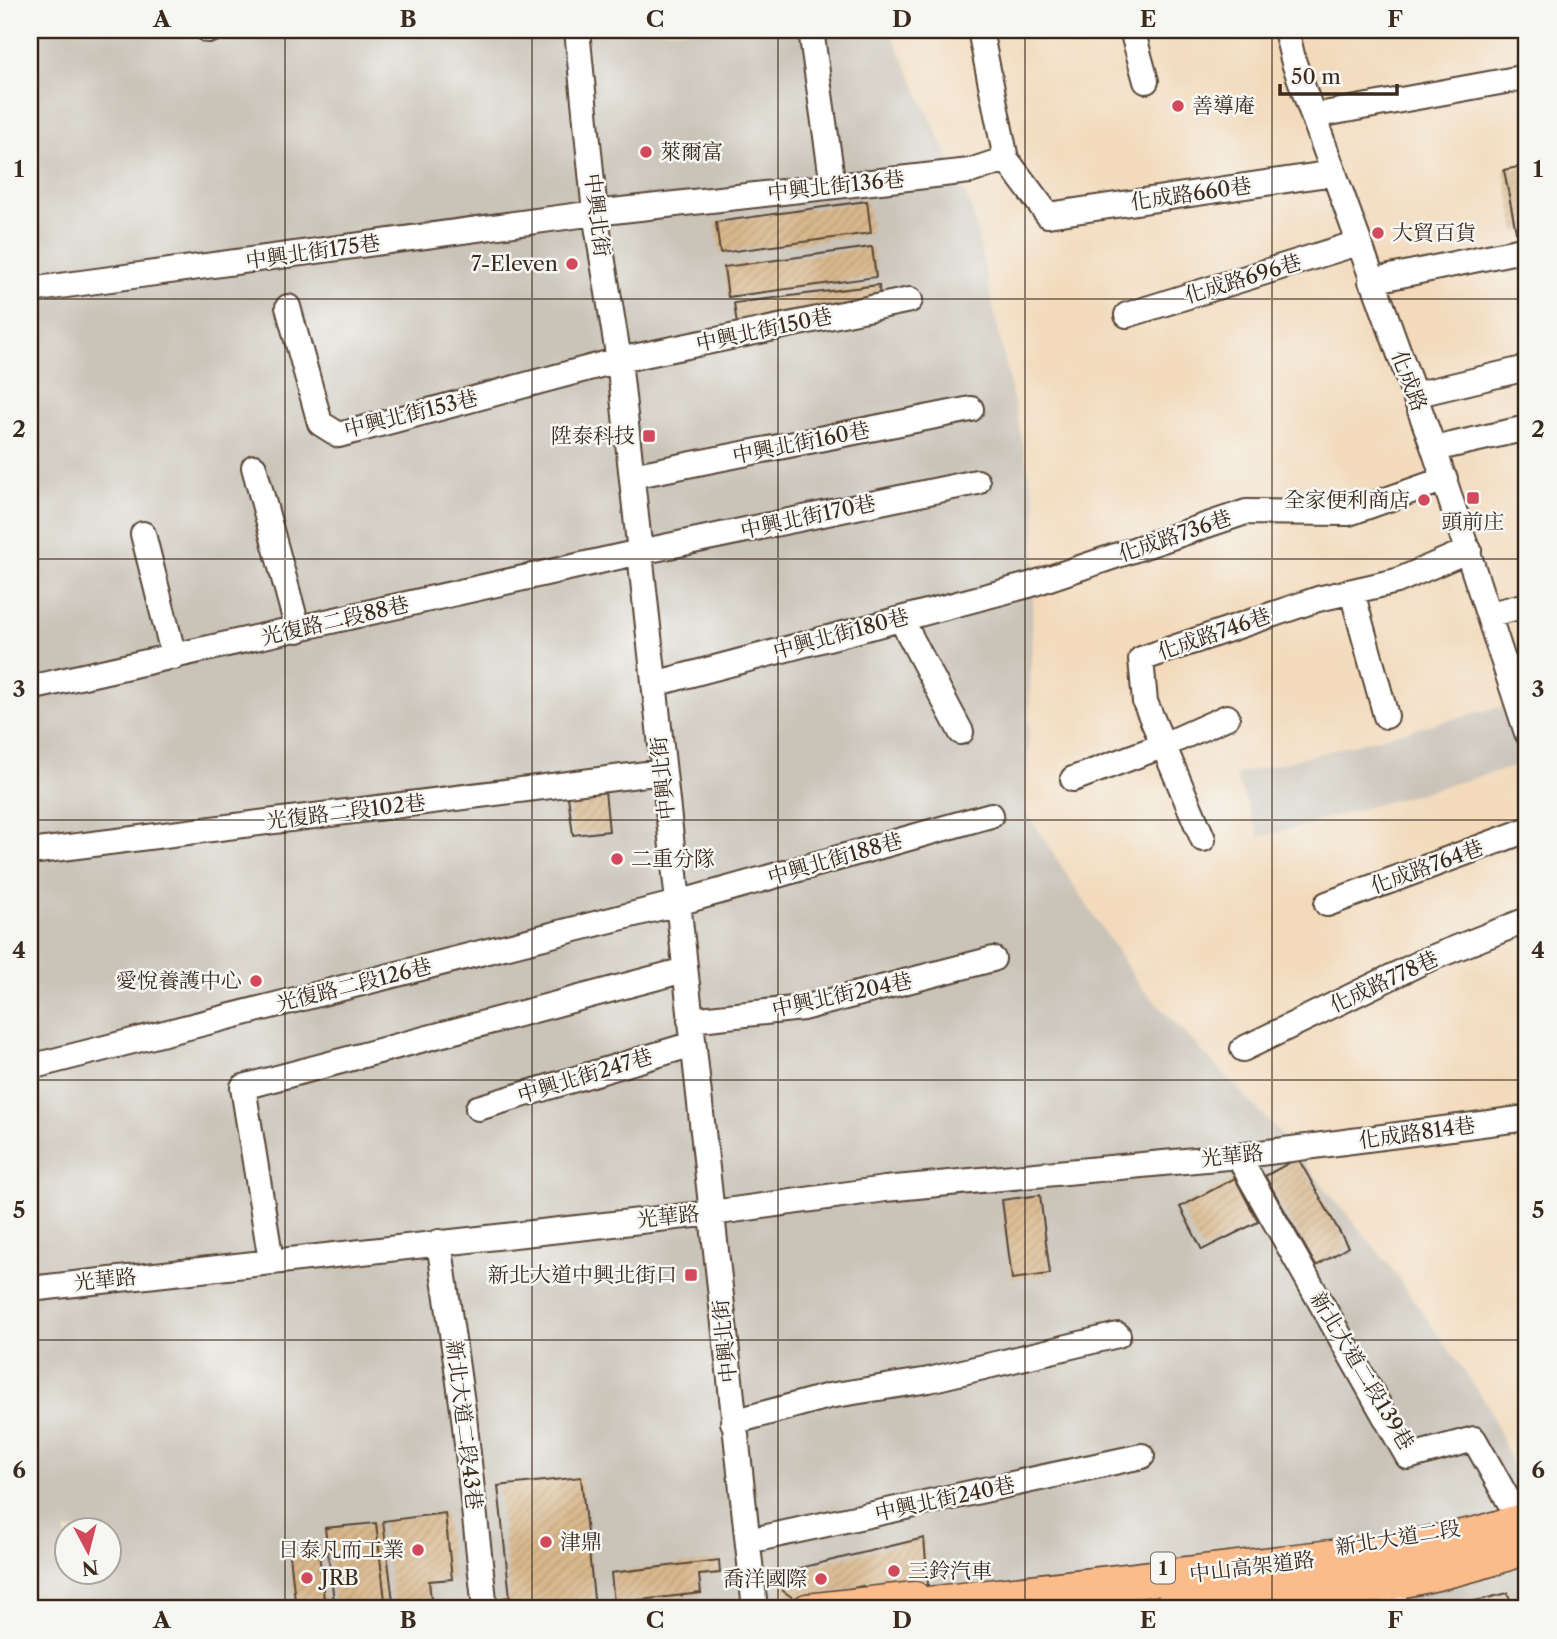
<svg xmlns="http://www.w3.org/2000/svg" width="1557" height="1639" font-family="'Libre Caslon Text','Noto Serif TC',serif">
<defs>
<pattern id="building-hatch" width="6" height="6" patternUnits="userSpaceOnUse" patternTransform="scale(1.75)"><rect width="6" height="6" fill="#d9b88d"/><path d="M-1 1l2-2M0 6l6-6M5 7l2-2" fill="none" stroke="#bb9e79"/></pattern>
</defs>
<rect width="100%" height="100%" fill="#f6f6f2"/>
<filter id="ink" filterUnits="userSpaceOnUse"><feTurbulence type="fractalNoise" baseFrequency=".0143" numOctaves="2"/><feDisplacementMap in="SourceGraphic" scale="14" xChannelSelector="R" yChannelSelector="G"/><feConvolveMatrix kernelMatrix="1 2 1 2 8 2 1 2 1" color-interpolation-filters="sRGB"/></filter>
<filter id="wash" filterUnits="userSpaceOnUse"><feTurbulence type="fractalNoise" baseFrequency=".00686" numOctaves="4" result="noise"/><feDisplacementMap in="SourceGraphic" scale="28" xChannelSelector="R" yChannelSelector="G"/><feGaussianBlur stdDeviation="1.57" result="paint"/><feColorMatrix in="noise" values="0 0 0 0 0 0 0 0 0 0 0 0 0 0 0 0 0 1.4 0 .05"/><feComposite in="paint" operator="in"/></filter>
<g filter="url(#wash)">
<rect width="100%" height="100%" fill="#f3dabb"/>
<path fill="#c9c3b8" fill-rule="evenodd" d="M 30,30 L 890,30 L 972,209 L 1036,505 L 1026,812 L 1140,986 L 1278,1131 L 1388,1264 L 1488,1405 L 1527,1503 L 1527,1609 L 30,1609 ZM 66,1530 L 108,1530 L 108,1572 L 66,1572 Z
M 1504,706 L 1521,765 L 1260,837 L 1235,775 Z"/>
<g id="blocks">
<path fill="url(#building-hatch)" d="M 1527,165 L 1527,230 L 1516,232 L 1504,170 Z
M 867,201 L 871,233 L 720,253 L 716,222 Z
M 872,247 L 876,277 L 728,297 L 724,267 Z
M 879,285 L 880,306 L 737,325 L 734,303 Z
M 605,791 L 609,831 L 573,835 L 568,796 Z
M 1298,1158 L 1348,1247 L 1316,1266 L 1265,1176 Z
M 1235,1178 L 1258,1222 L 1202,1250 L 1180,1207 Z
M 1040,1195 L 1050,1274 L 1012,1279 L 1002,1200 Z
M 581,1477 L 595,1608 L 504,1609 L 503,1598 L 510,1597 L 498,1486 Z
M 445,1513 L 452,1579 L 429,1581 L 432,1609 L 394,1609 L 383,1521 Z
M 376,1523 L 386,1609 L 335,1609 L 325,1528 Z
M 924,1538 L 928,1585 L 865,1595 L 863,1586 L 796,1600 L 783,1591 L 779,1573 Z
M 318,1543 L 325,1609 L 296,1609 L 289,1546 Z
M 719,1560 L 720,1573 L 699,1575 L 701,1593 L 614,1603 L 611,1573 Z
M 1508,1593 L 1512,1609 L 1446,1609 L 1446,1608 Z"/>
</g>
</g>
<g filter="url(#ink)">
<use href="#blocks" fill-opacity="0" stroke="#574436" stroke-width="2"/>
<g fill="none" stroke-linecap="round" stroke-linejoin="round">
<g stroke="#574436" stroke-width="28">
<path id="minor" d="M 208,30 L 211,30
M 577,30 L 595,213 L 619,360 L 755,1609
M 811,30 L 833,186
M 980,30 L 1006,159
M 1132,30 L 1146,81
M 1286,30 L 1294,63 L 1434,449 L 1527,733
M 1313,116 L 1527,77
M 1371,281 L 1527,249
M 30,290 L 595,213 L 970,171 L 1006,159 L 1048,215 L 1334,173
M 288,307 L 320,423 L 339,435 L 619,360 L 910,300
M 1127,315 L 1358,243
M 1414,395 L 1527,368
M 1434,449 L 1527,428
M 254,467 L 298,630
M 632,476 L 971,409
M 143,534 L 174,657
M 1352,592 L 1386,716
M 1490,614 L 1527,605
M 901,619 L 961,732
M 654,684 L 1029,585 L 1246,512 L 1349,513 L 1445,479
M 30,688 L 640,552 L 977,482
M 1073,779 L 1162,746 L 1227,717
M 1203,839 L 1145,702 L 1141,659 L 1318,599 L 1397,581 L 1469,550
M 30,852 L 662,772
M 1327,904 L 1527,830
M 690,1020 L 803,1008 L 993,959
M 1243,1049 L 1424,961 L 1527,920
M 30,1067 L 678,903 L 991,815
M 478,1108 L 693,1044
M 1238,1156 L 1408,1457 L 1474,1439 L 1516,1514
M 439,1242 L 464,1417 L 485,1609
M 271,1261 L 243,1087 L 685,970
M 30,1289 L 712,1213 L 885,1189 L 1238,1156 L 1527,1118
M 733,1422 L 829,1396 L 929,1380 L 1118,1335
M 748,1541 L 1142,1456
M 1393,1594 L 1396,1609"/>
</g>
<g stroke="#574436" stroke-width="33">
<path id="major" d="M 807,1609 L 915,1597"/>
</g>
<g stroke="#574436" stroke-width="38">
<path id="highway" d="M 890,1609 L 1405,1549 L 1475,1535 L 1527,1520
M 1170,1609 C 1290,1595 1413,1589 1527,1546"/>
</g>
<use href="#minor" stroke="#fff" stroke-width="24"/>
<use href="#major" stroke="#fabc8b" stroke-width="30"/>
<use href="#highway" stroke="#fabc8b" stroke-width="35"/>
</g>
</g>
<path fill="none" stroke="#3b2a1e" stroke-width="2" stroke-opacity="0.55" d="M 285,30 L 285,1609M 532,30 L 532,1609M 778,30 L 778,1609M 1025,30 L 1025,1609M 1272,30 L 1272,1609M 30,299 L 1527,299M 30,559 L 1527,559M 30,820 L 1527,820M 30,1080 L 1527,1080M 30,1340 L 1527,1340"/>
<g fill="#d1495b" stroke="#f6f6f2" stroke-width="2.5">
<circle cx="1178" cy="106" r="7"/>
<circle cx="646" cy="152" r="7"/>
<circle cx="1378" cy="233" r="7"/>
<circle cx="572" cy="264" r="7"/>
<rect x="642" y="429" width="14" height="14" rx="3.5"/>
<rect x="1466" y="491" width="14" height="14" rx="3.5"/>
<circle cx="1424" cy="500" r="7"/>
<circle cx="617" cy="859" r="7"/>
<circle cx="256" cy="981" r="7"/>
<rect x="684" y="1268" width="14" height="14" rx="3.5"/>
<circle cx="546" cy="1542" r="7"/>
<circle cx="418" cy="1550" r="7"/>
<circle cx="894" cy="1571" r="7"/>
<circle cx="307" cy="1578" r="7"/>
<circle cx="821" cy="1579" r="7"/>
</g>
<g text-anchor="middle" stroke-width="5" stroke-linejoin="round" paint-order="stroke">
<rect fill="#f6f6f2" stroke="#73675e" stroke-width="2" x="1151" y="1552.5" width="24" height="31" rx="5"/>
<g font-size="19" font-weight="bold" fill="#3b2a1e">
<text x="1163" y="1575">1</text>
</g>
<g font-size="21" fill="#3b2a1e" stroke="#f6f6f2" text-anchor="start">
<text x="1192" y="113">善導庵</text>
<text x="660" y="159">萊爾富</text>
<text x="1392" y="240">大貿百貨</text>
<text x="558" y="271" text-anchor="end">7-Eleven</text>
<text x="635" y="443" text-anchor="end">陞泰科技</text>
<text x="1410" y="507" text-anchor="end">全家便利商店</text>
<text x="1473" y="529" text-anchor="middle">頭前庄</text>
<text x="631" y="866">二重分隊</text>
<text x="242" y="988" text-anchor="end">愛悅養護中心</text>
<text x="677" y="1282" text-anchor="end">新北大道中興北街口</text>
<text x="560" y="1549">津鼎</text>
<text x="404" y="1557" text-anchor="end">日泰凡而工業</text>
<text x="908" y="1578">三鈴汽車</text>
<text x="321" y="1585">JRB</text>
<text x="807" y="1586" text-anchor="end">喬洋國際</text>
</g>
<g font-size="21" fill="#3b2a1e" stroke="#f6f6f2">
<text transform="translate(836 186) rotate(-6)" y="7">中興北街136巷</text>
<text transform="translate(1191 194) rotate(-8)" y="7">化成路660巷</text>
<text transform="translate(597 215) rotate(83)" y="7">中興北街</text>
<text transform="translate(313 252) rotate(-8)" y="7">中興北街175巷</text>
<text transform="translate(1243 279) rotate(-17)" y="7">化成路696巷</text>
<text transform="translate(764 330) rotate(-12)" y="7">中興北街150巷</text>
<text transform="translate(1409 381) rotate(69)" y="7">化成路</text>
<text transform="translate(411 414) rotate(-14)" y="7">中興北街153巷</text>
<text transform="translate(801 443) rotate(-11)" y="7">中興北街160巷</text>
<text transform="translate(808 517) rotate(-12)" y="7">中興北街170巷</text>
<text transform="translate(1175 536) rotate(-19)" y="7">化成路736巷</text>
<text transform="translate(335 621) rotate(-13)" y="7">光復路二段88巷</text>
<text transform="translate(841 634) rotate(-15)" y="7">中興北街180巷</text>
<text transform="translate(1214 634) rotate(-19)" y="7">化成路746巷</text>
<text transform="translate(663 778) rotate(-96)" y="7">中興北街</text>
<text transform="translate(346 812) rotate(-7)" y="7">光復路二段102巷</text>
<text transform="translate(835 859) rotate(-16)" y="7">中興北街188巷</text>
<text transform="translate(1427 867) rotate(-20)" y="7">化成路764巷</text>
<text transform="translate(1384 982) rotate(-25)" y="7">化成路778巷</text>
<text transform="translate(354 985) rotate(-14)" y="7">光復路二段126巷</text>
<text transform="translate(842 995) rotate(-12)" y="7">中興北街204巷</text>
<text transform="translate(585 1076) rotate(-17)" y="7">中興北街247巷</text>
<text transform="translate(1417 1133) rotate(-8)" y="7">化成路814巷</text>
<text transform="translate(1232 1156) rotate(-6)" y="7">光華路</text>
<text transform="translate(668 1217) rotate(-6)" y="7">光華路</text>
<text transform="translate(105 1280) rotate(-6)" y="7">光華路</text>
<text transform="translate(725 1341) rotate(-96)" y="7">中興北街</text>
<text transform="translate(1362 1371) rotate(59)" y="7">新北大道二段139巷</text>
<text transform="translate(464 1425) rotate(83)" y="7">新北大道二段43巷</text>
<text transform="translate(945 1499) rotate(-12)" y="7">中興北街240巷</text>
<text transform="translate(1398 1538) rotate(-9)" y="7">新北大道二段</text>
<text transform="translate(1252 1567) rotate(-7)" y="7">中山高架道路</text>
</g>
</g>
<rect width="1557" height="1639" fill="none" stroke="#f6f6f2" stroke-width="77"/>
<g transform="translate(88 1551) rotate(173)"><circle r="33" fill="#f6f6f2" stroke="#aba49d" stroke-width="2"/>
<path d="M0-5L12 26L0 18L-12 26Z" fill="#d1495b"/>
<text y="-10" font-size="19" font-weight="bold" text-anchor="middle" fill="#3b2a1e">N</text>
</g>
<path d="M1280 84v10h117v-10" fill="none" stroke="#3b2a1e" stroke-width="3.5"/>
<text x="1291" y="84" font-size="21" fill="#3b2a1e" stroke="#f6f6f2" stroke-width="5" paint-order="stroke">50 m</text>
<rect x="38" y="38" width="1480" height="1562" fill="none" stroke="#3b2a1e" stroke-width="2.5"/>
<g font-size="23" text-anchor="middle" font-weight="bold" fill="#3b2a1e">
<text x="162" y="27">A</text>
<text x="408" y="27">B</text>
<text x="655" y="27">C</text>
<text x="902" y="27">D</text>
<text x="1148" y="27">E</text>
<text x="1395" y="27">F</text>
<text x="19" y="177">1</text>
<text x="1538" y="177">1</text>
<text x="19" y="437">2</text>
<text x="1538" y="437">2</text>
<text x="19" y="697">3</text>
<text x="1538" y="697">3</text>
<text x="19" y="958">4</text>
<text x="1538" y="958">4</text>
<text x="19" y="1218">5</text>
<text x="1538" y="1218">5</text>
<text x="19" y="1478">6</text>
<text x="1538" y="1478">6</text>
<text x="162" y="1628">A</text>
<text x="408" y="1628">B</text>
<text x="655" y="1628">C</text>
<text x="902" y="1628">D</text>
<text x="1148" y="1628">E</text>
<text x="1395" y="1628">F</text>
</g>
</svg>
